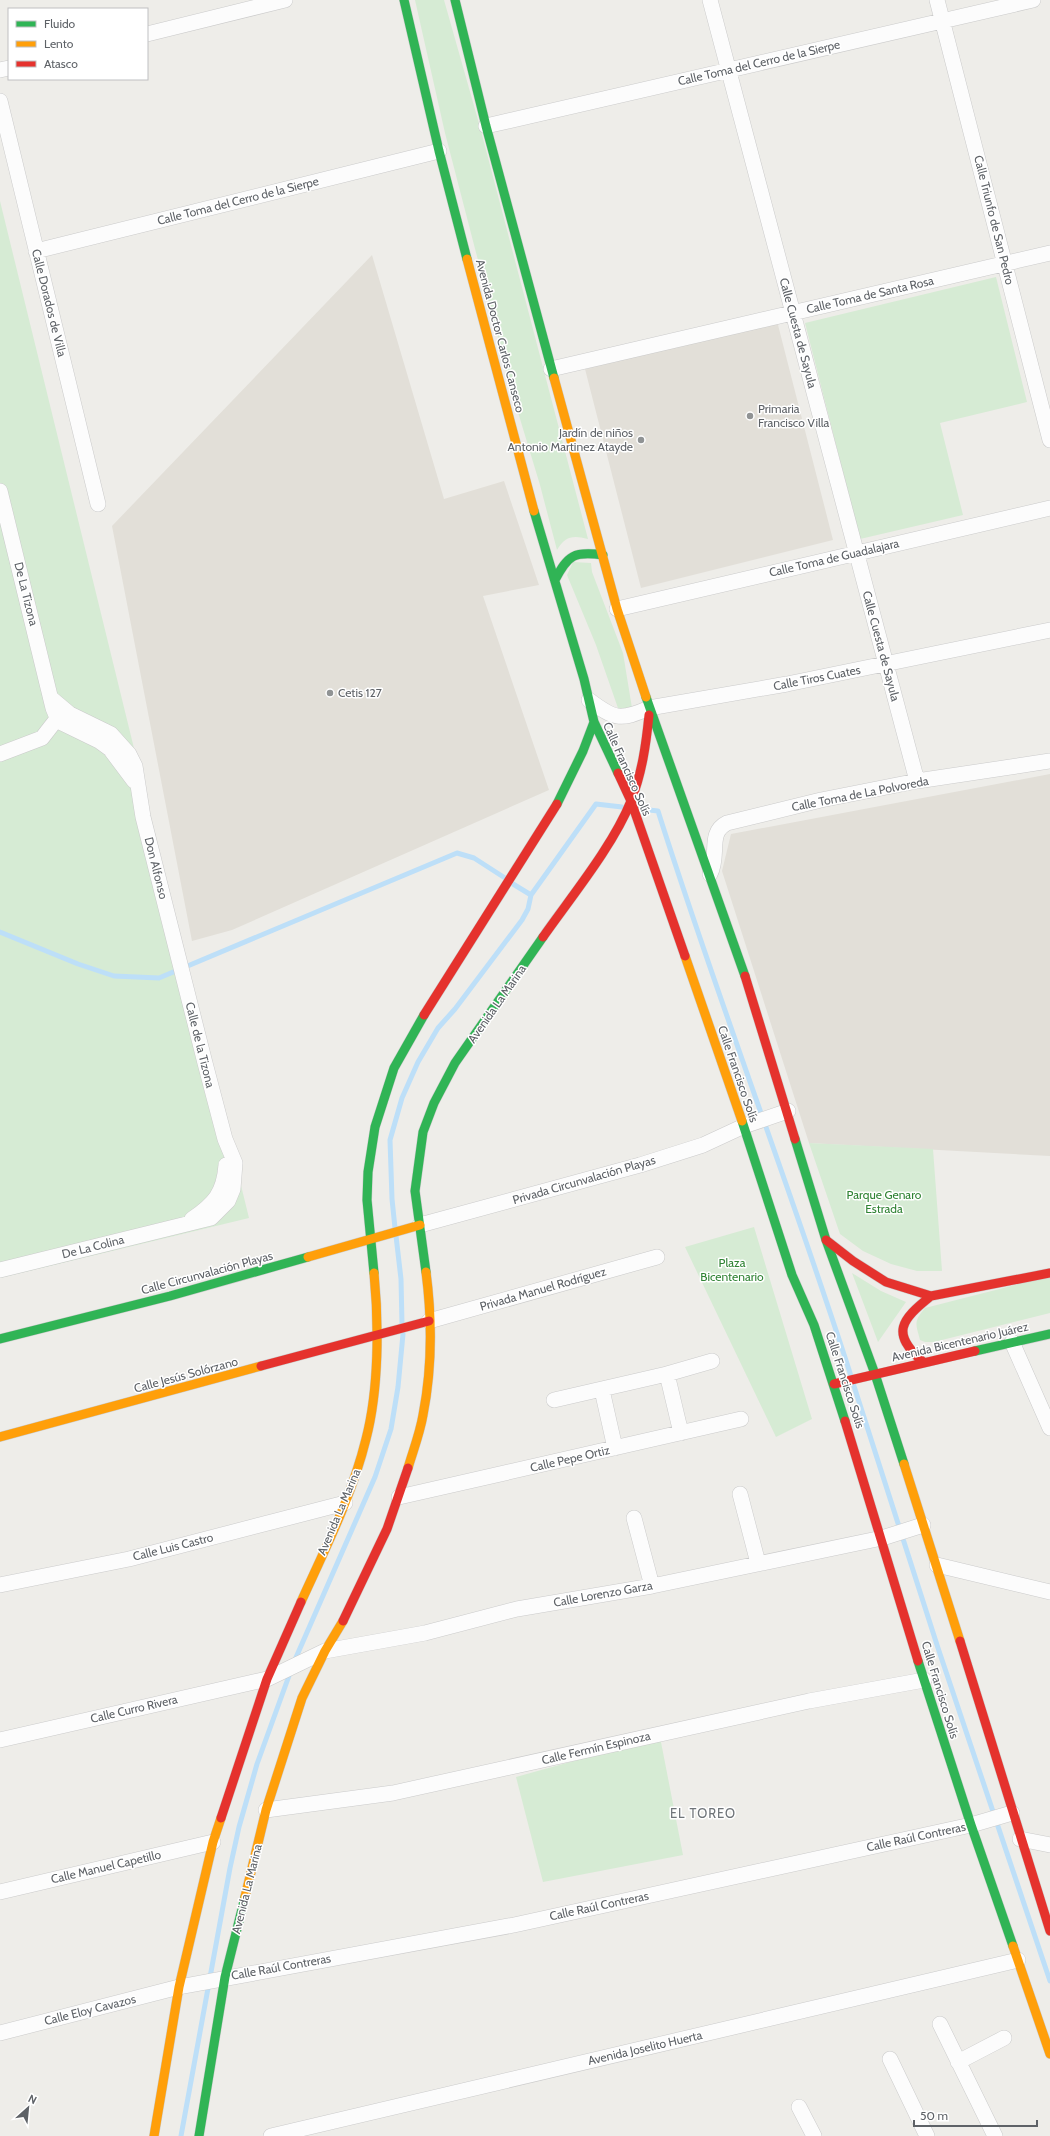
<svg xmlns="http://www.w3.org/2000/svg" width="1050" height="2136" font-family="Cabin,sans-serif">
<rect width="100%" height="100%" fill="#eeede9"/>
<path fill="#e2dfd8" d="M 372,255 L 444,499 L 504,481 L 539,585 L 483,596 L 549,790 L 232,930 L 192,941 L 112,526 Z
M 777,321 L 833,540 L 641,588 L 585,369 Z
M 1050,774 L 1050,1156 L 809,1143 L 722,871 L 731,834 Z"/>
<path fill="#d6ebd4" d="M 415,0 L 444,0 L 480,127 L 588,539 C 573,535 565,536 557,550 L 540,485 L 514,399 L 445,133 Z
M 0,201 L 249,1218 L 0,1278 Z
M 996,277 L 1027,402 L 940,423 L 963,515 L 860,539 L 805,323 Z
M 573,562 L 591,563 L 592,572 L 623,653 L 632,708 L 619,711 L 596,645 L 567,575 Z
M 809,1143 L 933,1149 L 942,1271 L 917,1271 L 891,1264 L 863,1251 L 840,1234 Z
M 754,1227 L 812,1419 L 776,1437 L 685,1247 Z
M 852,1273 L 881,1291 L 906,1302 L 878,1342 Z
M 1050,1276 L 1050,1313 L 934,1342 L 925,1342 L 920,1340 C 916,1324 913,1322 925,1308 Z
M 660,1737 L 683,1855 L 543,1882 L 516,1777 Z"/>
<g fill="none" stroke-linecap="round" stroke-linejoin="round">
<path stroke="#bddff8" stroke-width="5" d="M 640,809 L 658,811 C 718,1001 790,1186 851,1376
M 531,895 L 596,804 L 622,807
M 0,932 L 78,964 L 114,976 L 159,978 L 457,853 L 474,858 L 505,878
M 395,1228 L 392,1199 L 390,1140 L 402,1098 L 418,1062 L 438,1028 L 455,1009 L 522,920 L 528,909 L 531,895 L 513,884
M 396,1236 L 401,1279 L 402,1324
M 853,1383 L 938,1648 L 1050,1981
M 294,1662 L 375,1477 L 391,1429 L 398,1387 L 403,1334
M 181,2136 L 230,1868 L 239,1827 L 257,1764 L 290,1673"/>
<g stroke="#cbcbcb" stroke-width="16">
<path id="street" d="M 710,0 L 917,781
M 937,0 L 1050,440
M 147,34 L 285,0
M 0,70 L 9,68
M 0,101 L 98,504
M 486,126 L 1033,0
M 36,251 L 439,151
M 551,369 L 1050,253
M 0,491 L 53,708 L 58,720 L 62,723 L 99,741 L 110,749 L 134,781
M 617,609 L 1050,508
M 589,700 C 614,719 620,721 649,708 L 787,684 L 1050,630
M 0,754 L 42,738 L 63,711
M 710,874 C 720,855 707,833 727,823 L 821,800 L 917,781 L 1050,761
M 192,1219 C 214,1204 224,1193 226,1165
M 420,1225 L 640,1165 L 703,1145 L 744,1126 L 788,1111
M 0,1270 L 211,1218 L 228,1201 L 233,1189 L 235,1163 L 225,1139 L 205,1063 L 143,817 L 135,766 L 129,754 L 111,734 L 70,714 L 51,698
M 429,1321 L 657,1257
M 1012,1342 L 1050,1428
M 667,1374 L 681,1433
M 602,1390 L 615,1448
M 554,1400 L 667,1374 L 712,1361
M 740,1494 L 758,1563
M 399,1497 L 741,1419
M 634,1518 L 652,1586
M 937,1565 L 1050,1592
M 0,1585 L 129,1559 L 345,1503
M 0,1740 L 267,1679 L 325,1651 L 425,1633 L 517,1609 L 652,1586 L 882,1538 L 923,1525
M 266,1810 L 393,1793 L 809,1701 L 924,1680
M 1020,1839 L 1050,1845
M 0,1892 L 213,1842
M 940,2024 L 995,2136
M 0,2033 L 179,1987 L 514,1925 L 971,1825 L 1012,1813
M 890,2059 L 927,2136
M 958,2062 L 1004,2038
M 799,2107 L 814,2136
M 271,2136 L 1018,1960"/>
</g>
<g stroke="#cbcbcb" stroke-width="10">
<path id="fast" d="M 404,0 L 439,151 L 467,259
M 455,0 L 486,126 L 554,378
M 534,511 L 584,679 L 594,722 L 618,773
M 555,580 C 568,555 574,551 603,555
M 646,697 L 745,976
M 557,804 L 583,751 L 594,722
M 742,1121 L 792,1275 L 814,1325 L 845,1421
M 795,1139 L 826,1240 L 875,1374 L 904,1464
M 426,1272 L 415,1191 L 423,1132 L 434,1103 L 455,1063 L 543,937
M 374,1273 L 367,1200 L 368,1172 L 375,1127 L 394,1068 L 424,1015
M 0,1339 L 170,1296 L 308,1257
M 975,1351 L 1050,1334
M 918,1661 L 971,1825 L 1013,1946
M 199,2136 L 225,1977 L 245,1897"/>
</g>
<g stroke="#cbcbcb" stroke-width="10">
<path id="slow" d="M 467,259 L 534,511
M 554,378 L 617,609 L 646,697
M 685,956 L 742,1121
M 308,1257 L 420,1225
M 0,1437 L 261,1366
M 904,1464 L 960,1641
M 408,1468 C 413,1451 420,1433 423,1415 C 432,1369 432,1318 426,1272
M 301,1602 C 325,1549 352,1496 366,1439 C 379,1389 379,1324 374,1273
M 245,1897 L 266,1810 L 302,1698 L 325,1651 L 343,1621
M 1013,1946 L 1050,2054
M 154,2136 L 179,1987 L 213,1842 L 221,1818"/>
</g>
<g stroke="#cbcbcb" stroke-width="10">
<path id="jam" d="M 618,773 L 631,801 L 685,956
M 543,937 C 571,897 613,846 631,801 C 642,773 646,745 649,715
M 745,976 L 795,1139
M 424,1015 L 557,804
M 826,1240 L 853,1261 L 886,1282 L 931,1296 L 1050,1273
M 923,1362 C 890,1333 901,1320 931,1296
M 261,1366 L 429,1321
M 834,1384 L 975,1351
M 845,1421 L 918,1661
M 343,1621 L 387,1529 L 408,1468
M 960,1641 L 1050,1931
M 221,1818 L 267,1679 L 301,1602"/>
</g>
<use href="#street" stroke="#fcfcfc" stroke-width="15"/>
<use href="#fast" stroke="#30b455" stroke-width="9"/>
<use href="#slow" stroke="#ff9f0a" stroke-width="9"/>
<use href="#jam" stroke="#e5322d" stroke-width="9"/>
</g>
<g fill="#909394" stroke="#fff" stroke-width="1.5">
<circle cx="750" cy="416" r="4"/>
<circle cx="641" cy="440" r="4"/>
<circle cx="330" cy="693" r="4"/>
</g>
<g text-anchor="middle" stroke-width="3" stroke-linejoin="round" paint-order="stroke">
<g font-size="12" fill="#5e6267" stroke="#fff">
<text transform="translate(759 63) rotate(-13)" y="4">Calle Toma del Cerro de la Sierpe</text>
<text transform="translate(238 201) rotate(-14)" y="4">Calle Toma del Cerro de la Sierpe</text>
<text transform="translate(994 220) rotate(76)" y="4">Calle Triunfo de San Pedro</text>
<text transform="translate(870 295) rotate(-13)" y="4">Calle Toma de Santa Rosa</text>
<text transform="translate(49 303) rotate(76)" y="4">Calle Dorados de Villa</text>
<text transform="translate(798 333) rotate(75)" y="4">Calle Cuesta de Sayula</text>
<text transform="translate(500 336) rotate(75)" y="4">Avenida Doctor Carlos Canseco</text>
<text transform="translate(834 558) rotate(-13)" y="4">Calle Toma de Guadalajara</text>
<text transform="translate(26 594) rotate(76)" y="4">De La Tizona</text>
<text transform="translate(881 646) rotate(75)" y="4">Calle Cuesta de Sayula</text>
<text transform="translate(817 678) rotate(-11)" y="4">Calle Tiros Cuates</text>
<text transform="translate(627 769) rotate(66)" y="4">Calle Francisco Solís</text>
<text transform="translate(860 794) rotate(-11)" y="4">Calle Toma de La Polvoreda</text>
<text transform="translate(156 868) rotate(76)" y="4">Don Alfonso</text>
<text transform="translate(497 1004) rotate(-55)" y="4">Avenida La Marina</text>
<text transform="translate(200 1045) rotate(76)" y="4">Calle de la Tizona</text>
<text transform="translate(738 1074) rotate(71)" y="4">Calle Francisco Solís</text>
<text transform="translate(584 1180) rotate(-16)" y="4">Privada Circunvalación Playas</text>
<text transform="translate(93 1247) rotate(-14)" y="4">De La Colina</text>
<text transform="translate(207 1273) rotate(-15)" y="4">Calle Circunvalación Playas</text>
<text transform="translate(543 1289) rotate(-16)" y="4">Privada Manuel Rodríguez</text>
<text transform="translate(960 1342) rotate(-13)" y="4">Avenida Bicentenario Juárez</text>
<text transform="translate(186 1375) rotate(-15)" y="4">Calle Jesús Solórzano</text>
<text transform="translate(845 1380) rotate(72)" y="4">Calle Francisco Solís</text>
<text transform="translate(570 1459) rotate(-13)" y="4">Calle Pepe Ortiz</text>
<text transform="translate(339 1512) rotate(-67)" y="4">Avenida La Marina</text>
<text transform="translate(173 1547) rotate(-14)" y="4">Calle Luis Castro</text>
<text transform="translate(603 1594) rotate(-10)" y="4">Calle Lorenzo Garza</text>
<text transform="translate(940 1690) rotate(73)" y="4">Calle Francisco Solís</text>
<text transform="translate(134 1709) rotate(-13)" y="4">Calle Curro Rivera</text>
<text transform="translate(596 1748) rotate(-13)" y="4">Calle Fermín Espinoza</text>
<text transform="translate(916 1837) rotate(-12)" y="4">Calle Raúl Contreras</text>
<text transform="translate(106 1867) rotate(-13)" y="4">Calle Manuel Capetillo</text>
<text transform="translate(247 1889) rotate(-76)" y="4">Avenida La Marina</text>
<text transform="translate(599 1906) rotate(-12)" y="4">Calle Raúl Contreras</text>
<text transform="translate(281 1967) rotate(-10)" y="4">Calle Raúl Contreras</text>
<text transform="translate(90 2010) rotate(-14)" y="4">Calle Eloy Cavazos</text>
<text transform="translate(645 2048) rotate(-13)" y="4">Avenida Joselito Huerta</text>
</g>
<g font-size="12" fill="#5e6267" stroke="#fff" text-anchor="start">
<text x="758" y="413">Primaria<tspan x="758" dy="14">Francisco Villa</tspan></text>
<text x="633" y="437" text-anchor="end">Jardín de niños<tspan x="633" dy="14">Antonio Martinez Atayde</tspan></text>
<text x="338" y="697">Cetis 127</text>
</g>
<g font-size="12" fill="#308334" stroke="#fff">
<text x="884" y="1199">Parque Genaro<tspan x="884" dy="14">Estrada</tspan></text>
<text x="732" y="1267">Plaza<tspan x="732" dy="14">Bicentenario</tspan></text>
</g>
<g font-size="13" letter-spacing="1" fill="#6f7479" stroke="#fff">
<text x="703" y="1818">EL TOREO</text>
</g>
</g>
<rect x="8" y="8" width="140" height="72" fill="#ffffff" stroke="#bfc0c2"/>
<rect x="16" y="21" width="20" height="6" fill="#30b455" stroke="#bfc0c2"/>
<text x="44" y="28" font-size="12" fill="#5e6267">Fluido</text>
<rect x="16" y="41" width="20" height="6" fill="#ff9f0a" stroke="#bfc0c2"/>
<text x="44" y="48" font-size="12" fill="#5e6267">Lento</text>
<rect x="16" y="61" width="20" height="6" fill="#e5322d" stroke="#bfc0c2"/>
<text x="44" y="68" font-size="12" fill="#5e6267">Atasco</text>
<g transform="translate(28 2108) rotate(27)" stroke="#ffffff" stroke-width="3" paint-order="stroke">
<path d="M0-3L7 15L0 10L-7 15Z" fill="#5e6267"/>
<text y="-6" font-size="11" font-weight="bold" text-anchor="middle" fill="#5e6267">N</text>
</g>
<path d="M914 2120v6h123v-6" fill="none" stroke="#5e6267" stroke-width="2"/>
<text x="920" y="2120" font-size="12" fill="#5e6267" stroke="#ffffff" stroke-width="3" paint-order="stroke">50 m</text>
</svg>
